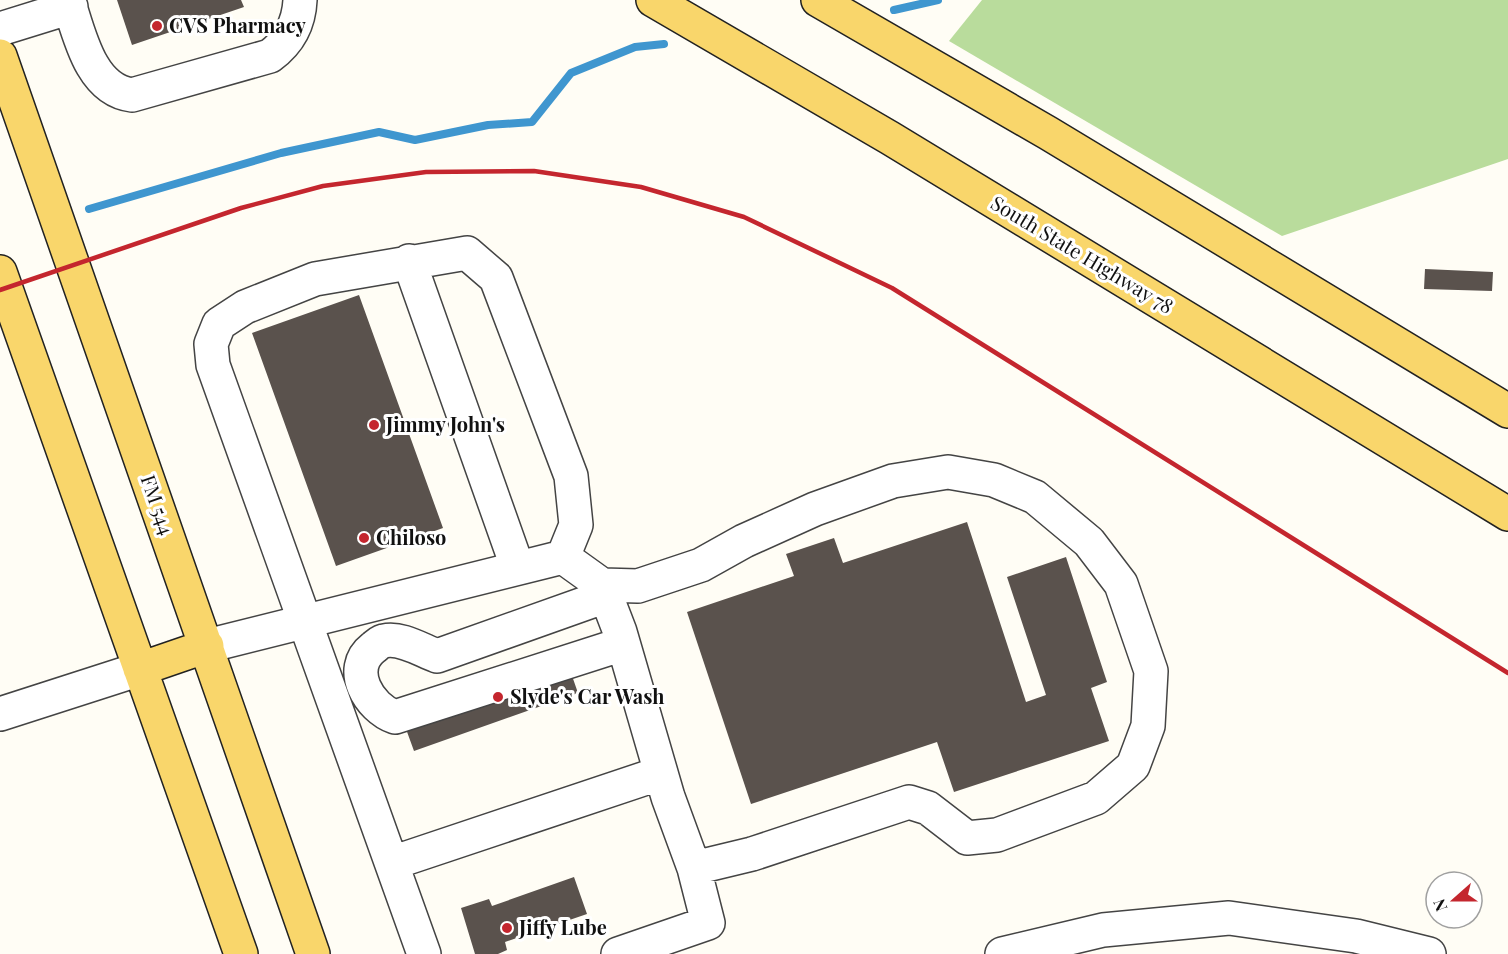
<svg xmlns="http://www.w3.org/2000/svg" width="1508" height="954" font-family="'Playfair Display',serif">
<rect width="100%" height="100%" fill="#fffdf5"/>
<path fill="#b9dc9c" d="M 982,0 L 1508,0 L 1508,159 L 1282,236 L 949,41 Z"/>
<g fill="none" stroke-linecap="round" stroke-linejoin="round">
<path stroke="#3f96cf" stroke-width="8" d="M 894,10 L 938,0
M 89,209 L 281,153 L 379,132 L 415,140 L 488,125 L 532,122 L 571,73 L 635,47 L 664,44"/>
</g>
<path fill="#5a524d" d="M 117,0 L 241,0 L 244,7 L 132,45 Z
M 1425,269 L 1493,272 L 1492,291 L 1424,289 Z
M 359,295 L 443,528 L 336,566 L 252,333 Z
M 967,522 L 1026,702 L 1046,695 L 1007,577 L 1066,557 L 1107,682 L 1091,688 L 1109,741 L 954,792 L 937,742 L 751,804 L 687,612 L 794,576 L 786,554 L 834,538 L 843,563 Z
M 563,650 L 578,693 L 414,751 L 406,729 Z
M 574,877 L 587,914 L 505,942 L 507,950 L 498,954 L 475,954 L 461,908 L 489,899 L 492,906 Z"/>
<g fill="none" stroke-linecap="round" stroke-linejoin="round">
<g stroke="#444" stroke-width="36">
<path id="minor" d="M 68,0 C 79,33 90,90 132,95 L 270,56 C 289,42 299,23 300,0
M 0,29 L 71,7
M 409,261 L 517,566
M 606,596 L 437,656 C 421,650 401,637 384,641 C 380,641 376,646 373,648 C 346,669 369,708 395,717 L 623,644
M 207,646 L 563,557 L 602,585 L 638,586 L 701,565 L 744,541 L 815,509 L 893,481 L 948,472 L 994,480 L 1035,497 L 1089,542 L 1121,584 L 1151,671 L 1148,726 L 1133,766 L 1096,798 L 997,835 L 967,838 L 928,808 L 909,802 L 752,854 L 694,868 L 668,797 L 620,632 L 602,585
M 0,714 L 140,669
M 392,863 L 661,773
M 424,954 L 213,365 L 211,344 L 219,324 L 245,307 L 315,279 L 467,253 L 496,278 L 571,476 L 576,525 L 563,557
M 618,954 L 708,923 L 694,868
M 1002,954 L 1103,930 L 1229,918 L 1356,936 L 1429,954"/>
</g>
<g stroke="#222" stroke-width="36">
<path id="major" d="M 653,0 L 890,138 L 1508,514
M 818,0 L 1048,133 L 1508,411
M 0,56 L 313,954
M 0,272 L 241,954
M 140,669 L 207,646"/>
</g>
<use href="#minor" stroke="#fff" stroke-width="33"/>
<use href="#major" stroke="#f9d66b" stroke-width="33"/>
<path stroke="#c4262e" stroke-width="4.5" d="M 0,290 L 241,208 L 323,186 L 426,172 L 534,171 L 641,187 L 744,217 L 892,288 L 1508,673"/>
</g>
<g fill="#c4262e" stroke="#fff" stroke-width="2">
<circle cx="157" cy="26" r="6"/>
<circle cx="374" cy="425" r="6"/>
<circle cx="364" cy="538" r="6"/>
<circle cx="498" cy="697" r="6"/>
<circle cx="507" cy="928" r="6"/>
</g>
<g text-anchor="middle" stroke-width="6" stroke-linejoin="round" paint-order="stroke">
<g font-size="20" font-weight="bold" fill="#111" stroke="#fff" text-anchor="start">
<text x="169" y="33">CVS Pharmacy</text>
<text x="386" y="432">Jimmy John's</text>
<text x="376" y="545">Chiloso</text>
<text x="510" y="704">Slyde's Car Wash</text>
<text x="519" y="935">Jiffy Lube</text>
</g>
<g font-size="20" fill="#111" stroke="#fff">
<text transform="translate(1082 255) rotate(31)" y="7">South State Highway 78</text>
<text transform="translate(157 505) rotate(71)" y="7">FM 544</text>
</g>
</g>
<g transform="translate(1454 900) rotate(249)"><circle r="28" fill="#ffffff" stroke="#a0a0a0" stroke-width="1.5"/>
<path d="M0-4.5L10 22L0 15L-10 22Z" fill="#c4262e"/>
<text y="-9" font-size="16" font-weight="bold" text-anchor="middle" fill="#111111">N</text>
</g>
</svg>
